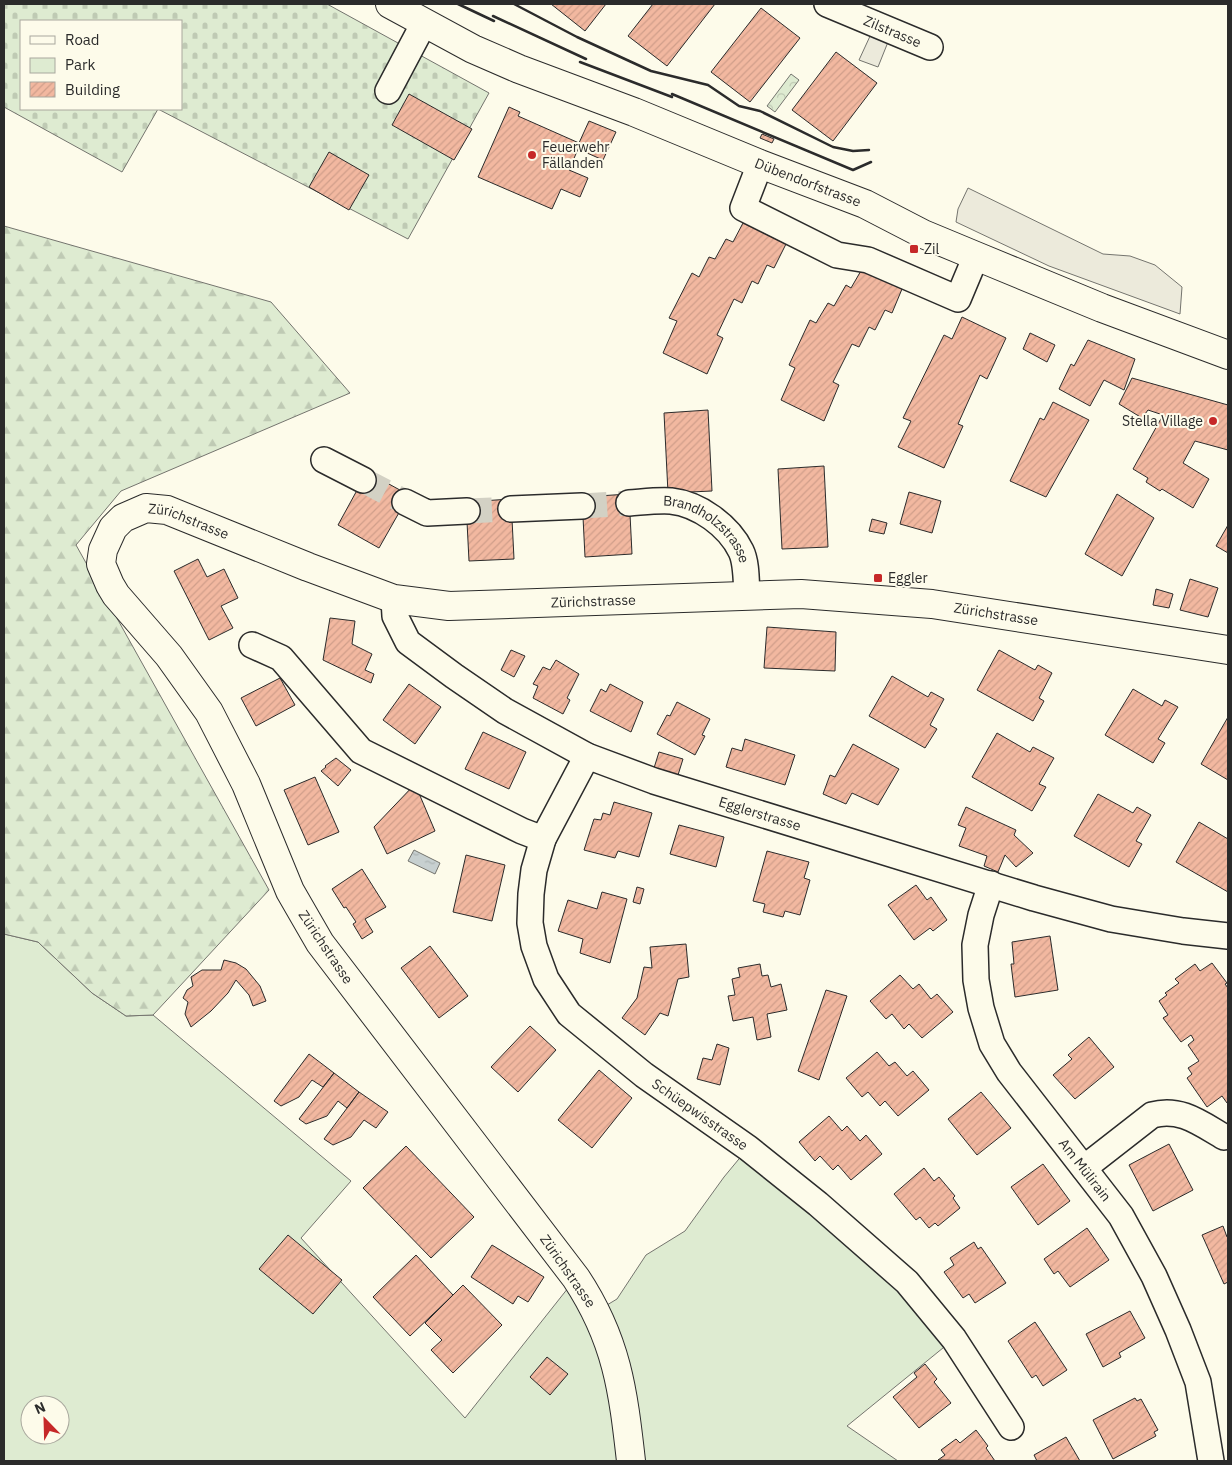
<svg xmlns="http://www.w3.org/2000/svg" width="1232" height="1465" font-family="'IBM Plex Sans',sans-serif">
<defs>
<pattern id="forest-firs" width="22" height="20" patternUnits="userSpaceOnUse" patternTransform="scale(1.25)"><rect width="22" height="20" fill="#deebd1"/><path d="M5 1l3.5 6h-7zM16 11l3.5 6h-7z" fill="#bfcab4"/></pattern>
<pattern id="cemetery-stones" width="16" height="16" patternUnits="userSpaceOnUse" patternTransform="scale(1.25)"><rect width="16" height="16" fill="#deebd1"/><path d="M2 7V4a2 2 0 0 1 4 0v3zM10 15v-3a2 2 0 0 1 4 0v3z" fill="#bfcab4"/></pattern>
<pattern id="park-crowns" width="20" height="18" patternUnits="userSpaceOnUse" patternTransform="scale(1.25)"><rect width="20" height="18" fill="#deebd1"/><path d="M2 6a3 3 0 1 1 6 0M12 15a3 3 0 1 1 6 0" fill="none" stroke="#bfcab4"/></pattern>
<pattern id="water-ripples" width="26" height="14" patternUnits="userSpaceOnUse" patternTransform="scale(1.25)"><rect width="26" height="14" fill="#c7d0d0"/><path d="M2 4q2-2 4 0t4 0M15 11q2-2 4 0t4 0" fill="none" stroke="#abb3b3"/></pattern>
<pattern id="building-hatch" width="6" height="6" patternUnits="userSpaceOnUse" patternTransform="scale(1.25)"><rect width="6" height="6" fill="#f2b8a0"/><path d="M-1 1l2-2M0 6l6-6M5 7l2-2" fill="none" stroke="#d09e8a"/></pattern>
</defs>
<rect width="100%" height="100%" fill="#fdfbea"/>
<path fill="#deebd1" stroke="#74746e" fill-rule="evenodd" d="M 4,934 L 38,942 L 92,993 L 126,1016 L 153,1015 L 351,1181 L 301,1238 L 465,1418 L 576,1278 L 597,1311 L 617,1299 L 646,1255 L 685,1231 L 724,1177 L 748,1148 L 954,1339 L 847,1426 L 898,1461 L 4,1461 ZM 30,1405 L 60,1405 L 60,1435 L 30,1435 Z"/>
<path fill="url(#forest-firs)" stroke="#74746e" d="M 4,226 L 271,302 L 350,393 L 121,491 L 76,545 L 269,890 L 153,1015 L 126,1016 L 92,993 L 38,942 L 4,934 Z"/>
<path fill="url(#cemetery-stones)" stroke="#74746e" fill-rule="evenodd" d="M 4,4 L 327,4 L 489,93 L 408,239 L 158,109 L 122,172 L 4,107 ZM 21,21 L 181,21 L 181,109 L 21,109 Z"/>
<path fill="url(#park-crowns)" stroke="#74746e" d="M 791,74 L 799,80 L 775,112 L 767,106 Z"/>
<path fill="#eceadb" stroke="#74746e" d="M 871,34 L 888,42 L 878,67 L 859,60 Z
M 968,188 L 1103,254 L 1130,256 L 1155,265 L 1182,287 L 1180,314 L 1049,266 L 956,222 L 958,209 Z"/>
<path fill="url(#water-ripples)" stroke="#74746e" d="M 414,850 L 440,863 L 435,874 L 408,861 Z"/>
<path fill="url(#building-hatch)" stroke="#2b2b2b" d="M 551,4 L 606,4 L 585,31 Z
M 653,4 L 715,4 L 667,66 L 628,36 Z
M 761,8 L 800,38 L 750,102 L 711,72 Z
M 836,52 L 877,83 L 833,141 L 792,110 Z
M 409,94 L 472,129 L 454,160 L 392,125 Z
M 509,107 L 520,112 L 518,116 L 579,143 L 589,121 L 616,132 L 603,160 L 578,149 L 569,170 L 588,178 L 580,197 L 561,189 L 552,209 L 478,177 Z
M 762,134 L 774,139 L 772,143 L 760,138 Z
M 329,152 L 369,175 L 349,210 L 309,187 Z
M 743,223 L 786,244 L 774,268 L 767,265 L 758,284 L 752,281 L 742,303 L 734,299 L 717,335 L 723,338 L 707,374 L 663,353 L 677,321 L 669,318 L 692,273 L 699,277 L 709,257 L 715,259 L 726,239 L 733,242 Z
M 862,269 L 902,289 L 892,313 L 885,310 L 875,330 L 869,327 L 859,347 L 852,344 L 833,382 L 839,385 L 824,421 L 781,400 L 795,368 L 789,365 L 810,320 L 816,323 L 828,303 L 834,306 L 846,285 L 851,288 Z
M 962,317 L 1006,338 L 987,379 L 980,375 L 958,424 L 963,426 L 944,468 L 898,447 L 911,421 L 903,418 L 944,335 L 952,339 Z
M 1030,333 L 1055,345 L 1047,362 L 1023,349 Z
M 1088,340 L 1135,359 L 1124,390 L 1104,380 L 1090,406 L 1059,389 L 1071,364 L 1074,366 Z
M 1132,378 L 1228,405 L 1228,450 L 1195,441 L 1183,463 L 1209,479 L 1193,508 L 1162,489 L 1160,491 L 1146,482 L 1148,478 L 1133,469 L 1163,415 L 1148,410 L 1142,418 L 1119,404 Z
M 1053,402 L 1089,420 L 1046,497 L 1010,481 L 1040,418 L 1044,420 Z
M 708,410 L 712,491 L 668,493 L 664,413 Z
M 824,466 L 828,547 L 782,549 L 778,469 Z
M 367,472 L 409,495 L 379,548 L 338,525 Z
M 909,492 L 941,501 L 932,533 L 900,524 Z
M 629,494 L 632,554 L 585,557 L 582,497 Z
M 1117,494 L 1154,518 L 1122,576 L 1085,554 Z
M 511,499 L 514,559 L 469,561 L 466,502 Z
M 872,519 L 887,523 L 884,534 L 869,531 Z
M 1228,525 L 1228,553 L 1216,546 Z
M 198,559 L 207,577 L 224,569 L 238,598 L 221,606 L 233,628 L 209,640 L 174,571 Z
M 1190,579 L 1218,588 L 1208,617 L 1180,610 Z
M 1156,589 L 1173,594 L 1169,608 L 1153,605 Z
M 330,618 L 355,621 L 352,644 L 372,654 L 365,670 L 374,674 L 371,683 L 323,660 Z
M 767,627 L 836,632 L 835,671 L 764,668 Z
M 511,650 L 525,656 L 514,677 L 501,670 Z
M 999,650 L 1035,670 L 1038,665 L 1052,673 L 1039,698 L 1044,701 L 1033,721 L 977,690 Z
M 556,660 L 579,674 L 567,698 L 570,700 L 563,714 L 533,698 L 538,686 L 533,684 L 543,667 L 550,670 Z
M 892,676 L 928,697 L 931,692 L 944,699 L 930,725 L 937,729 L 925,748 L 869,716 Z
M 280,678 L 295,705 L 256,726 L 241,698 Z
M 409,684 L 441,707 L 415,744 L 383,720 Z
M 610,684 L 643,702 L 631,732 L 590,711 L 601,689 L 606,692 Z
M 1133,689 L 1162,706 L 1165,700 L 1178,707 L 1158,739 L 1165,743 L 1153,763 L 1105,735 Z
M 677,702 L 710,719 L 702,735 L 705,736 L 695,755 L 657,734 L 667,715 L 670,716 Z
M 1228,717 L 1228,780 L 1201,764 Z
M 483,732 L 526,752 L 509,789 L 465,769 Z
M 997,733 L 1030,752 L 1033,747 L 1054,758 L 1039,784 L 1046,787 L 1032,811 L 972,777 Z
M 745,739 L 795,755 L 785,785 L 726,767 L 732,748 L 742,751 Z
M 853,744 L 899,769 L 878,805 L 852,793 L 846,804 L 823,794 L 830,775 L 835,777 Z
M 659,752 L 683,759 L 678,775 L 654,768 Z
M 336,758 L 351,770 L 338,786 L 321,771 L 326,767 L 325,766 Z
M 315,777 L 339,832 L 308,845 L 284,790 Z
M 415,784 L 435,831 L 387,854 L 374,827 Z
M 1098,794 L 1133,813 L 1137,807 L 1151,815 L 1136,841 L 1142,844 L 1129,867 L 1074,836 Z
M 614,802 L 652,813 L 639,857 L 618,851 L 615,858 L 584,850 L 594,819 L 601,820 L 603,813 L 610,815 Z
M 966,807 L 1016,830 L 1014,835 L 1033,853 L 1016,867 L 1005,855 L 998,872 L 984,866 L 987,856 L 959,846 L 966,828 L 958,825 Z
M 1199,822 L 1228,839 L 1228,892 L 1176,862 Z
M 679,825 L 724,837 L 716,867 L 670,854 Z
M 767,851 L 809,862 L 804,878 L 810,880 L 800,915 L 785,911 L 783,917 L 763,912 L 765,904 L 753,901 Z
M 466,855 L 505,865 L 492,921 L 453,912 Z
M 362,869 L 386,907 L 365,919 L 373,932 L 362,939 L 353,924 L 356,922 L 346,907 L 344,908 L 332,889 Z
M 916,885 L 927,900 L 931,897 L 947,920 L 933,931 L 930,928 L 914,940 L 888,905 Z
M 637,887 L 644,889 L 640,904 L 633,902 Z
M 602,892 L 627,899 L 610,963 L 580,953 L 583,939 L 558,931 L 568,900 L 597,909 Z
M 1050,936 L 1058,990 L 1015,997 L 1011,964 L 1014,964 L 1012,942 Z
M 686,944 L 689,977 L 678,979 L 668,1016 L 660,1013 L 645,1035 L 622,1018 L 637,998 L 644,967 L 652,968 L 650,947 Z
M 430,946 L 468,996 L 439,1018 L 401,968 Z
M 224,960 L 236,963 L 246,969 L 260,986 L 266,1001 L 253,1006 L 249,995 L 236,980 L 228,993 L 211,1011 L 191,1027 L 185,1014 L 188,1002 L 183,998 L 187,990 L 193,986 L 191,977 L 202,970 L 221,970 Z
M 1212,963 L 1227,983 L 1225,984 L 1228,988 L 1228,1103 L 1227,1103 L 1222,1096 L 1207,1107 L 1187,1078 L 1192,1074 L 1188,1068 L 1199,1061 L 1188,1045 L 1194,1040 L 1191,1035 L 1181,1042 L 1163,1018 L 1168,1015 L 1159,1001 L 1167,995 L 1165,993 L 1179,983 L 1175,979 L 1195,964 L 1200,971 Z
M 760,964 L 762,976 L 768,975 L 771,987 L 781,984 L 787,1010 L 767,1014 L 771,1037 L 757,1040 L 753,1017 L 733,1021 L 728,996 L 735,995 L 732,979 L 740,977 L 738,968 Z
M 900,975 L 913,989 L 919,984 L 931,999 L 937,994 L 953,1012 L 922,1038 L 909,1024 L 904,1029 L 892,1014 L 886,1019 L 870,1001 Z
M 826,990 L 847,996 L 819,1080 L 798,1071 Z
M 530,1026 L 556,1050 L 518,1092 L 491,1067 Z
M 1089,1037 L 1114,1067 L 1075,1099 L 1053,1075 L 1072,1059 L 1068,1055 Z
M 717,1044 L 729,1048 L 720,1085 L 697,1079 L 703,1058 L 712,1060 Z
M 877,1052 L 889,1066 L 895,1062 L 907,1076 L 913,1071 L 929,1090 L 898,1116 L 885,1101 L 880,1106 L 868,1092 L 862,1097 L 846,1078 Z
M 309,1054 L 334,1073 L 323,1087 L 312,1080 L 299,1097 L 281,1106 L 274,1101 Z
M 599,1070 L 632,1098 L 592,1148 L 558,1120 Z
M 334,1073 L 359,1092 L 347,1108 L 338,1101 L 327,1116 L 306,1124 L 299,1119 Z
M 359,1092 L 388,1112 L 376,1128 L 364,1120 L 351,1137 L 333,1145 L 324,1139 Z
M 981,1092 L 1011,1128 L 977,1155 L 948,1119 Z
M 829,1116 L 842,1131 L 847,1126 L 860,1141 L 866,1135 L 882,1154 L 851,1180 L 838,1165 L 833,1170 L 820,1156 L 815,1161 L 799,1142 Z
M 1169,1144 L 1193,1190 L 1153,1211 L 1129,1165 Z
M 406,1146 L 474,1217 L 431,1258 L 363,1188 Z
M 1043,1164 L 1070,1201 L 1038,1225 L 1011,1187 Z
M 924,1168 L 934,1181 L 939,1177 L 955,1196 L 953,1198 L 960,1208 L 938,1226 L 935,1223 L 929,1228 L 920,1217 L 916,1220 L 894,1194 Z
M 1223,1226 L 1227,1237 L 1228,1237 L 1228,1282 L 1224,1284 L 1202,1235 Z
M 1087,1228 L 1109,1260 L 1070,1287 L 1058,1271 L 1054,1274 L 1044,1259 Z
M 288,1235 L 342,1280 L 313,1314 L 259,1269 Z
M 974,1242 L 978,1249 L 981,1247 L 1006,1283 L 975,1303 L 969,1294 L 963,1298 L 944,1272 L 954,1265 L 950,1258 Z
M 492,1245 L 544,1277 L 528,1302 L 518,1296 L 513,1304 L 471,1277 Z
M 416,1255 L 453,1295 L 410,1336 L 373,1297 Z
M 463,1285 L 502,1325 L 453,1373 L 431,1350 L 442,1340 L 425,1323 Z
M 1130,1311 L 1145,1338 L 1119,1353 L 1121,1357 L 1103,1367 L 1086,1334 Z
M 1035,1322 L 1067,1370 L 1043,1386 L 1036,1375 L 1032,1378 L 1008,1341 Z
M 547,1357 L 568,1374 L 550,1395 L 530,1377 Z
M 925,1364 L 937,1379 L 934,1382 L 951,1403 L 919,1428 L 893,1397 L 917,1377 L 914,1373 Z
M 1135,1398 L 1137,1401 L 1141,1399 L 1158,1430 L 1154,1432 L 1156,1436 L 1113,1459 L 1093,1420 Z
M 976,1430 L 988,1446 L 986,1448 L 995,1461 L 938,1460 L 945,1455 L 941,1450 L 956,1439 L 960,1443 Z
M 1066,1437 L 1080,1461 L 1037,1461 L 1034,1455 Z"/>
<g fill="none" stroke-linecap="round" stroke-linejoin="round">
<path stroke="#d3d1c4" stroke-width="25" stroke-dasharray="25 12" stroke-linecap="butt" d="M 363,480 L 405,502
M 582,506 L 629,503
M 467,511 L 511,509"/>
<g stroke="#2b2b2b" stroke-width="28">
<g id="minor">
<path id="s1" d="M 827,4 L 930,47"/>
<path d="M 388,91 L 424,23"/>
<path d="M 760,164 L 743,208 L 837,255 L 868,260 L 958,299 L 976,256"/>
<path d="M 324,460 L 363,480"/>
<path d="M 405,502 L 427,513 L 467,511"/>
<path id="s2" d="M 629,503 C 643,502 658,500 671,501 C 699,504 729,526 741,551 C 747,563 746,583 747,596"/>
<path d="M 511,509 L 582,506"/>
<path id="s3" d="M 394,599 L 395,616 L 408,642 L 454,676 L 505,711 L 587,756 L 654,781 L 1034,898 L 1111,919 L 1183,931 L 1228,936"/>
<path d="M 252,645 L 281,658 L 361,751 L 522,831 L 543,839"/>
<path id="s4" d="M 587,756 L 543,839 L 534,870 L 531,894 L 530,923 L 534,946 L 546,979 L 569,1014 L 644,1075 L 748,1148 L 818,1204 L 907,1282 L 954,1339 L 1011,1427"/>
<path id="s5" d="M 991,884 L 981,915 L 975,945 L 976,980 L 981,1008 L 992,1044 L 1009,1072 L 1121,1216 L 1154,1276 L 1178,1330 L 1198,1382 L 1211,1461"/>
<path d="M 1084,1168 L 1152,1115 C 1180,1107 1200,1123 1224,1137"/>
</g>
</g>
<g stroke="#2b2b2b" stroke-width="30">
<g id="major">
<path id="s6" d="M 390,4 L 473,49 L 519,69 L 634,112 L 760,164 L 865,204 L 923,234 L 976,256 L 1102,308 L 1228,355"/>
<path id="s7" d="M 631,1461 C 623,1390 617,1340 576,1278 L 320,943 L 290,891 L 246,784 L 209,712 L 169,656 L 116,595 L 110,585 L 101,564 L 103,550 L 113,528 L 123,518 L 146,508 L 167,510 L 308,567 L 394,599 L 449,606 L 801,594 L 932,604 L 1228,650"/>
</g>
</g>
<use href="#minor" stroke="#fdfbea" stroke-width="25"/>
<use href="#major" stroke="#fdfbea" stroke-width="28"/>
<path stroke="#2b2b2b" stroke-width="2.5" d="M 458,4 L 494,21
M 514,4 L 577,37 L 651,71 L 708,85 L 739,106 L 760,111 L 833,147 L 853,151 L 869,150
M 493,16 L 586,59
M 580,62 L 672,97
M 672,94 L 853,170 L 871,162"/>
</g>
<g fill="#c62828" stroke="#fdfbea" stroke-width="2">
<circle cx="532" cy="155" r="5"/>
<rect x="909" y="244" width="10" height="10" rx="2.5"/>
<circle cx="1213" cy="421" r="5"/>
<rect x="873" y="573" width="10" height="10" rx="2.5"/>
</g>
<g text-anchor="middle" stroke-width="4" stroke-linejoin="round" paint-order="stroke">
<g font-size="14" fill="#2b2b2b" stroke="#fdfbea">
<text dy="5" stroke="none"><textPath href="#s1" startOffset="71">Zilstrasse</textPath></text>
<text dy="5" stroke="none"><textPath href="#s6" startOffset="455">Dübendorfstrasse</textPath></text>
<text dy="5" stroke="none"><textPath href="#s7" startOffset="1178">Zürichstrasse</textPath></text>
<text dy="5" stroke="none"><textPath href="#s2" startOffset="89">Brandholzstrasse</textPath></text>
<text dy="5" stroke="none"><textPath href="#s7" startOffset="1598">Zürichstrasse</textPath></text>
<text dy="5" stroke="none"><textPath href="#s7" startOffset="2002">Zürichstrasse</textPath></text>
<text dy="5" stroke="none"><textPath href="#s3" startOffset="441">Egglerstrasse</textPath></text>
<text transform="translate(326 947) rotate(56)" y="5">Zürichstrasse</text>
<text dy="5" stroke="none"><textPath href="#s4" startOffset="445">Schüepwisstrasse</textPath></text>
<text dy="5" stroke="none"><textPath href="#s5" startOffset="321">Am Mülirain</textPath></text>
<text transform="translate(568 1271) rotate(55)" y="5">Zürichstrasse</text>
</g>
<g font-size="14" fill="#2b2b2b" stroke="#fdfbea" text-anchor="start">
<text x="542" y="152">Feuerwehr<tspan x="542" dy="16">Fällanden</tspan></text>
<text x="924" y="254">Zil</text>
<text x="1203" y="426" text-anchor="end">Stella Village</text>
<text x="888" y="583">Eggler</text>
</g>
</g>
<rect width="1232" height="1465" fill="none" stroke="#2b2b2b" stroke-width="10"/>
<rect x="20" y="20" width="162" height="90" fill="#fdfbea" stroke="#a9a89e"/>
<rect x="30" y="36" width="25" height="8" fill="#fdfbea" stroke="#a9a89e"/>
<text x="65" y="45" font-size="15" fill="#2b2b2b">Road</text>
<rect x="30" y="58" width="25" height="15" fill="#deebd1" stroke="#a9a89e"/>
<text x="65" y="70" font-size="15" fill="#2b2b2b">Park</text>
<rect x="30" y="82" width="25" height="15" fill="url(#building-hatch)" stroke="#a9a89e"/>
<text x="65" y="95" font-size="15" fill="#2b2b2b">Building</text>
<g transform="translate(45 1420) rotate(337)"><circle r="24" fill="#fdfbea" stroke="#a9a89e"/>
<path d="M0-4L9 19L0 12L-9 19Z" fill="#c62828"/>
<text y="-8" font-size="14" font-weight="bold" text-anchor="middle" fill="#2b2b2b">N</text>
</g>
</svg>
